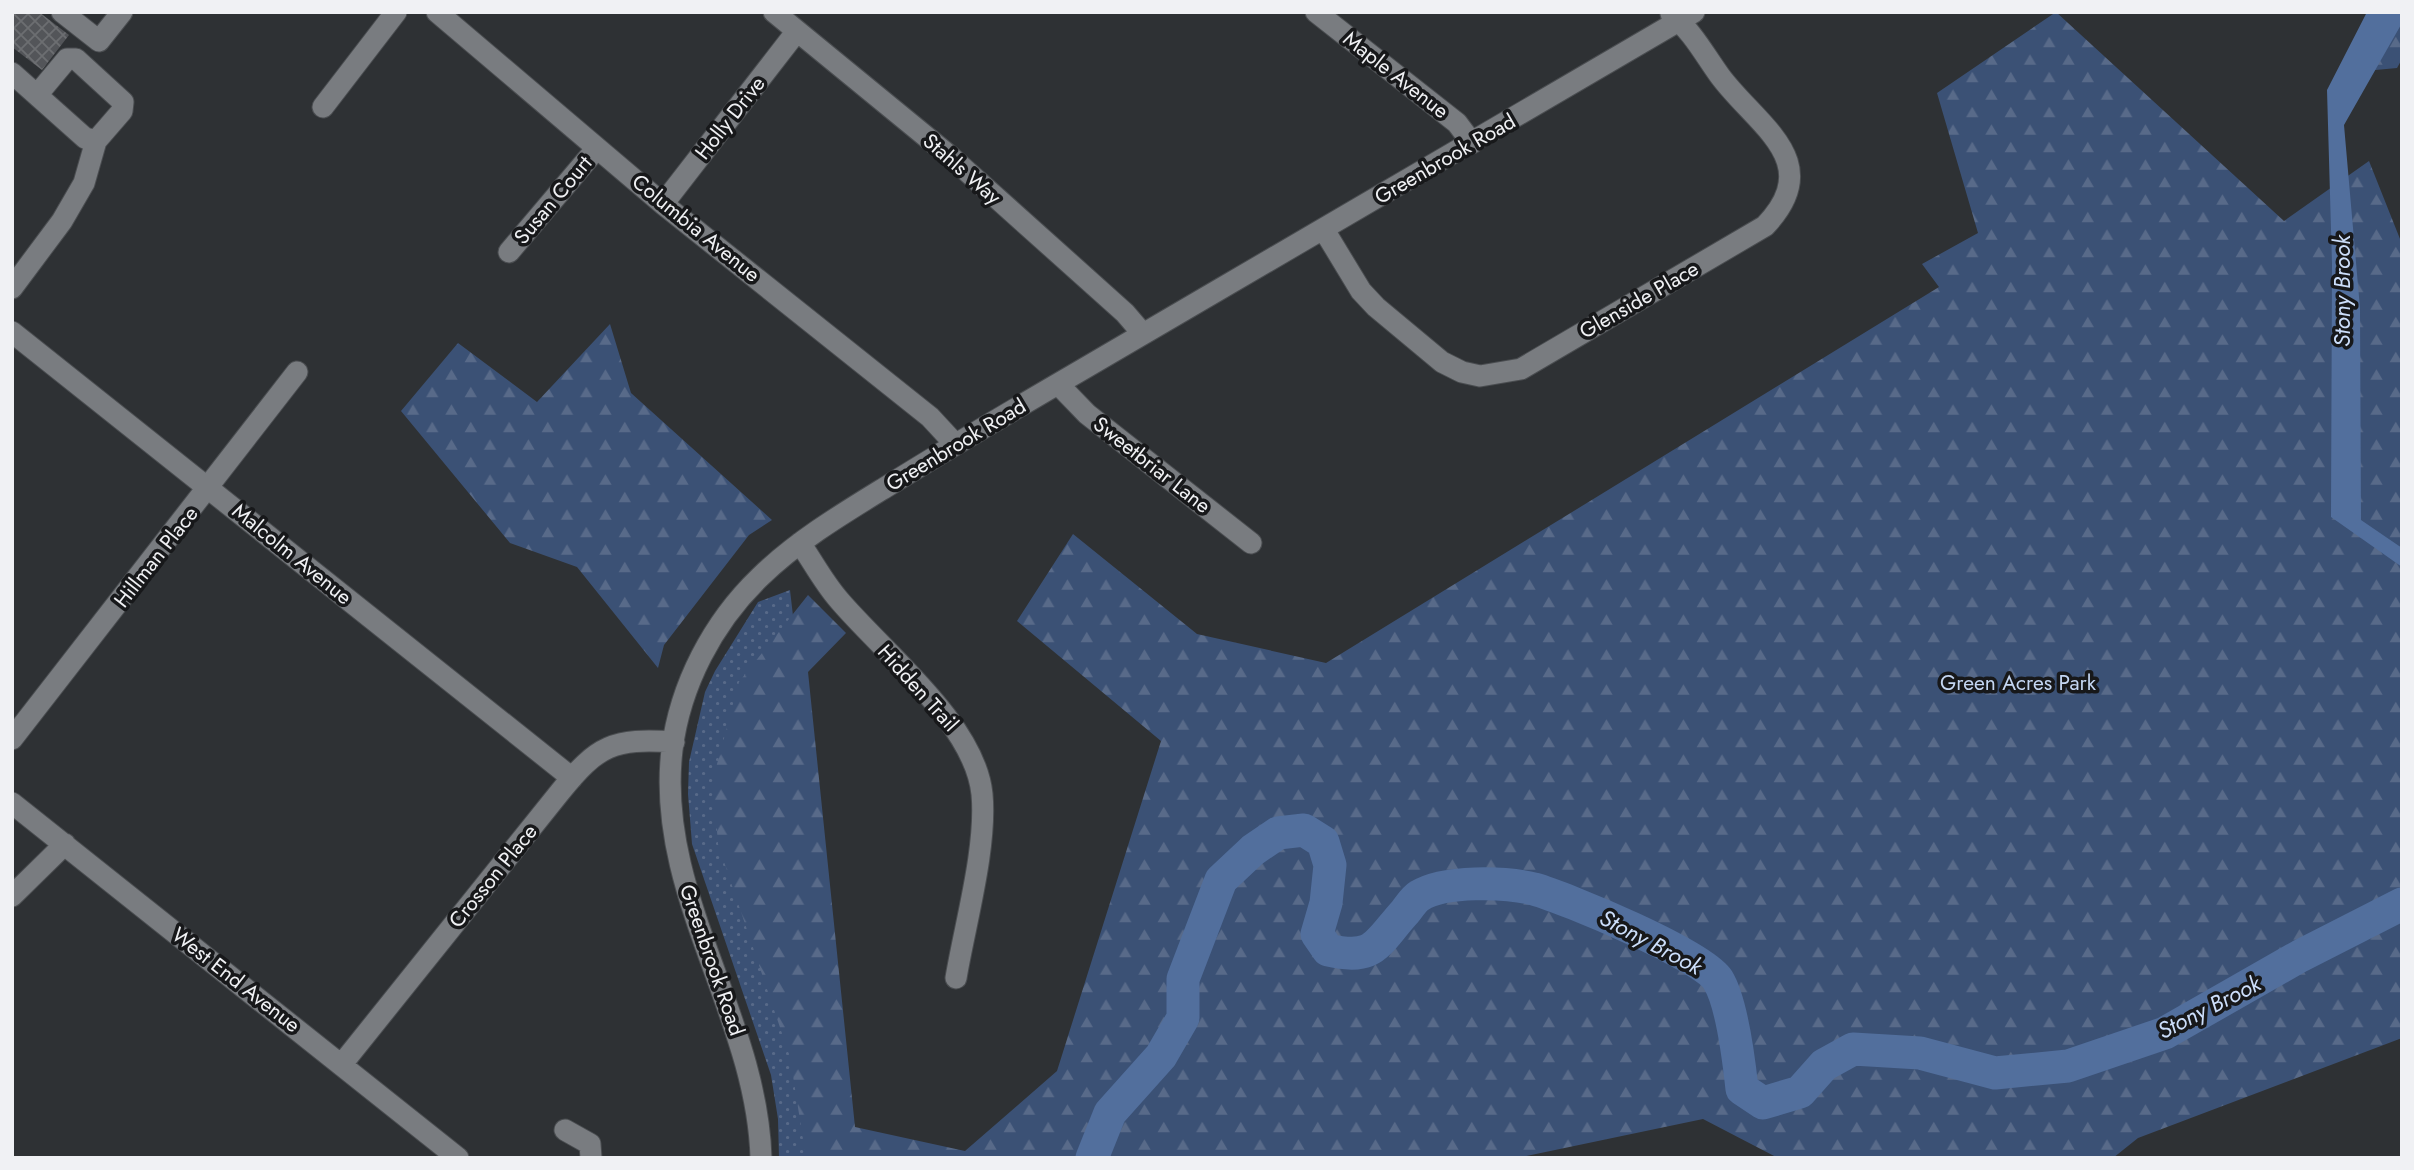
<svg xmlns="http://www.w3.org/2000/svg" width="2414" height="1170" font-family="Jost,sans-serif">
<defs>
<pattern id="grass-dots" width="8" height="8" patternUnits="userSpaceOnUse" patternTransform="scale(1.75)"><rect width="8" height="8" fill="#3b5175"/><path d="M2 2h.1M6 6h.1" fill="none" stroke="#586a89" stroke-width="1.8" stroke-linecap="round"/></pattern>
<pattern id="forest-firs" width="22" height="20" patternUnits="userSpaceOnUse" patternTransform="scale(1.75)"><rect width="22" height="20" fill="#3b5175"/><path d="M5 1l3.5 6h-7zM16 11l3.5 6h-7z" fill="#586a89"/></pattern>
<pattern id="building-cross-hatch" width="8" height="8" patternUnits="userSpaceOnUse" patternTransform="scale(1.75)"><rect width="8" height="8" fill="#535559"/><path d="M0 0l8 8M0 8l8-8" fill="none" stroke="#6c6e71"/></pattern>
</defs>
<rect width="100%" height="100%" fill="#2e3134"/>
<path fill="url(#grass-dots)" d="M 790,590 L 853,1134 L 959,1158 L 779,1158 L 778,1119 L 771,1075 L 692,844 L 688,794 L 689,762 L 705,692 L 715,671 L 758,602 Z"/>
<path fill="url(#forest-firs)" d="M 2056,12 L 2284,221 L 2369,161 L 2402,244 L 2402,1038 L 2138,1138 L 2113,1158 L 1778,1158 L 1703,1119 L 1517,1158 L 806,1158 L 790,1057 L 718,844 L 713,779 L 739,682 L 808,595 L 846,633 L 808,672 L 855,1127 L 965,1151 L 1057,1071 L 1161,741 L 1017,621 L 1073,534 L 1197,634 L 1326,663 L 1939,287 L 1922,264 L 1978,233 L 1937,93 Z
M 2402,12 L 2402,59 L 2397,68 L 2354,72 Z
M 610,324 L 631,393 L 772,520 L 749,535 L 664,645 L 658,668 L 577,567 L 510,543 L 401,411 L 458,343 L 537,402 Z"/>
<path fill="#526f9d" d="M 2367,12 L 2402,12 L 2402,23 L 2344,125 L 2360,308 L 2361,520 L 2402,548 L 2402,567 L 2331,517 L 2332,264 L 2327,90 Z"/>
<g fill="none" stroke-linecap="round" stroke-linejoin="round">
<path stroke="#526f9d" stroke-width="33" d="M 1092,1158 L 1110,1113 L 1161,1056 L 1183,1018 L 1183,979 L 1221,880 L 1253,850 L 1278,833 L 1304,830 L 1323,842 L 1330,865 L 1326,903 L 1317,934 L 1328,950 C 1375,961 1376,944 1405,912 C 1409,907 1414,899 1419,896 C 1444,880 1506,882 1534,889 C 1566,898 1703,955 1718,980 C 1732,1003 1739,1061 1742,1089 L 1763,1103 L 1800,1092 L 1824,1065 L 1853,1049 L 1920,1053 L 1995,1073 L 2068,1066 L 2165,1033 L 2300,956 L 2402,904"/>
</g>
<path fill="url(#building-cross-hatch)" d="M 12,12 L 39,12 L 69,35 L 42,70 L 12,47 Z"/>
<g fill="none" stroke-linecap="round" stroke-linejoin="round">
<g stroke="#4a4d50" stroke-width="23">
<path id="minor" d="M 62,12 L 99,41 L 122,12
M 437,12 L 663,204 L 930,417 L 955,444
M 774,12 L 951,157 L 1125,313 L 1143,334
M 1316,12 L 1457,123 L 1472,143
M 12,73 L 85,138 L 96,141 L 122,111 L 123,102 L 76,59 L 67,59 L 37,95
M 323,107 L 396,12
M 663,204 L 797,31
M 1324,230 L 1361,291 L 1376,307 L 1442,362 L 1462,372 L 1480,376 L 1521,369 L 1765,226 C 1827,161 1757,126 1720,76 C 1704,54 1693,32 1671,14
M 509,252 L 597,148
M 12,288 L 62,221 L 84,183 L 96,141
M 12,332 L 572,778
M 1058,384 L 1087,414 L 1251,543
M 800,543 C 813,562 824,583 839,600 C 884,653 975,724 982,794 C 987,848 965,924 956,978
M 12,739 L 297,372
M 12,803 L 458,1158
M 12,896 L 65,844
M 342,1064 L 560,792 C 598,745 613,738 674,742
M 565,1130 L 590,1144 L 591,1158
M 761,1158 C 757,1016 655,894 672,750 C 680,685 713,622 760,577 C 797,541 842,514 886,487 C 952,446 1018,407 1085,368 C 1288,249 1492,131 1694,12"/>
</g>
<use href="#minor" stroke="#797c80" stroke-width="21"/>
</g>
<g text-anchor="middle" stroke-width="7" stroke-linejoin="round" paint-order="stroke">
<g font-size="21" fill="#f0f1f4" stroke="#17181a">
<text transform="translate(1396 75) rotate(38)" y="7">Maple Avenue</text>
<text transform="translate(730 118) rotate(-52)" y="7">Holly Drive</text>
<text transform="translate(1445 159) rotate(-30)" y="7">Greenbrook Road</text>
<text transform="translate(962 169) rotate(41)" y="7">Stahls Way</text>
<text transform="translate(553 200) rotate(-50)" y="7">Susan Court</text>
<text transform="translate(696 228) rotate(39)" y="7">Columbia Avenue</text>
<text transform="translate(1639 300) rotate(-30)" y="7">Glenside Place</text>
<text transform="translate(956 445) rotate(-31)" y="7">Greenbrook Road</text>
<text transform="translate(1152 465) rotate(38)" y="7">Sweetbriar Lane</text>
<text transform="translate(292 554) rotate(39)" y="7">Malcolm Avenue</text>
<text transform="translate(156 557) rotate(-52)" y="7">Hillman Place</text>
<text transform="translate(918 688) rotate(48)" y="7">Hidden Trail</text>
<text transform="translate(493 876) rotate(-51)" y="7">Crosson Place</text>
<text transform="translate(712 960) rotate(71)" y="7">Greenbrook Road</text>
<text transform="translate(236 980) rotate(38)" y="7">West End Avenue</text>
</g>
<g font-size="21" fill="#c4d6f2" stroke="#17181a">
<text x="2018" y="690">Green Acres Park</text>
</g>
<g font-size="23" font-style="italic" fill="#ccdefa" stroke="#17181a">
<text transform="translate(2342 291) rotate(-90)" y="8">Stony Brook</text>
<text transform="translate(1651 942) rotate(28)" y="8">Stony Brook</text>
<text transform="translate(2209 1007) rotate(-27)" y="8">Stony Brook</text>
</g>
</g>
<rect width="2414" height="1170" fill="none" stroke="#f0f1f4" stroke-width="28"/>
</svg>
